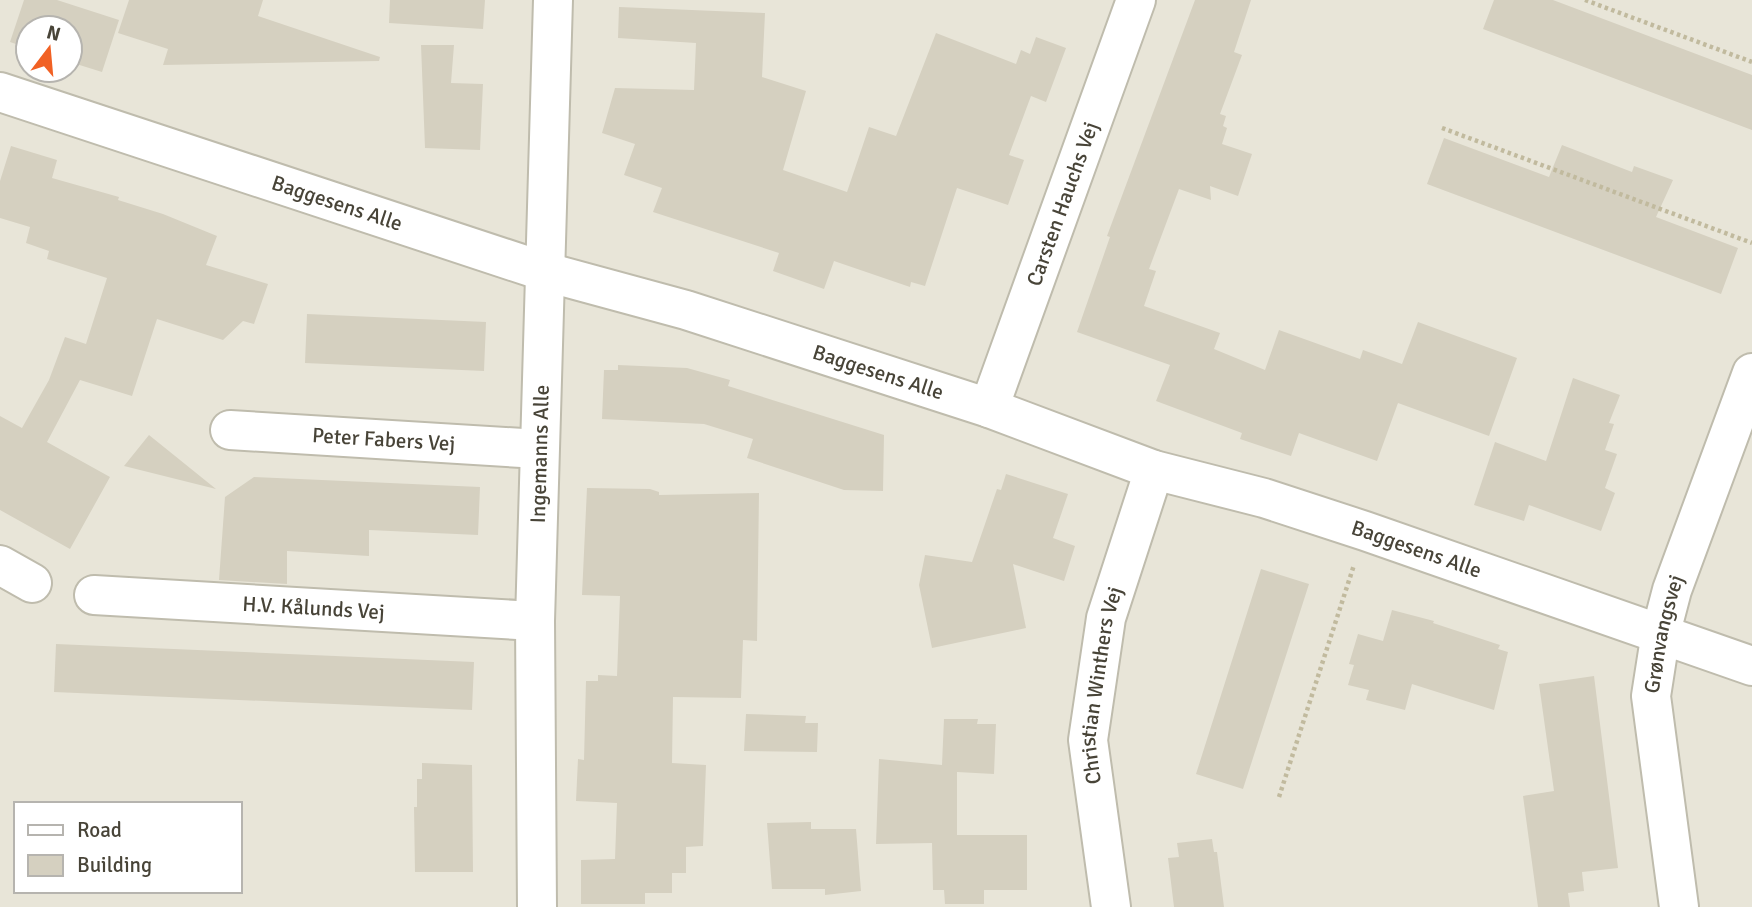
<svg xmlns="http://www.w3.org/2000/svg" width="1752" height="907" font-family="Signika,sans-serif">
<rect width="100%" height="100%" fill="#f4f3ea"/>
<path fill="#e8e5d8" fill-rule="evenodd" d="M 0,0 L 1752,0 L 1752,907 L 0,907 ZM 28,28 L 70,28 L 70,70 L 28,70 ZM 16,804 L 240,804 L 240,891 L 16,891 Z"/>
<path fill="#d5d0c0" d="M 24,0 L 57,0 L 119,20 L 102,72 L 70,62 L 70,28 L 28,28 L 28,48 L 10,42 Z
M 129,0 L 263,0 L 258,16 L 380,57 L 379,61 L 163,65 L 168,49 L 118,33 Z
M 390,0 L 485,0 L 483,29 L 389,23 Z
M 1195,0 L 1251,0 L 1234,52 L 1242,55 L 1220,114 L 1226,116 L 1223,126 L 1227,128 L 1222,144 L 1252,154 L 1238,196 L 1210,186 L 1211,200 L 1179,189 L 1149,269 L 1156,271 L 1144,306 L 1220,333 L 1214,349 L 1265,370 L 1279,330 L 1360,359 L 1363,350 L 1402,364 L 1418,322 L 1517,358 L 1489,436 L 1398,403 L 1377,461 L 1299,433 L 1291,456 L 1240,439 L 1242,433 L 1156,401 L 1170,365 L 1077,332 L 1110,237 L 1107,236 Z
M 1494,0 L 1553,0 L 1752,75 L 1752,130 L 1483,29 Z
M 619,7 L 765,13 L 762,77 L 806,91 L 783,170 L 847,192 L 869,127 L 896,136 L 936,33 L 1016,64 L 1021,50 L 1030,54 L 1036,37 L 1066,48 L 1046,102 L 1031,96 L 1009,155 L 1024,160 L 1008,205 L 957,188 L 925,286 L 911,282 L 910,287 L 834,261 L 824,289 L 773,271 L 779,253 L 653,212 L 662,188 L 624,175 L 635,144 L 602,133 L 615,88 L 694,90 L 696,43 L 618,38 Z
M 421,45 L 454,45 L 451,83 L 483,84 L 480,150 L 425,148 Z
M 1444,138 L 1549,177 L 1562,145 L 1632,172 L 1634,166 L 1673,180 L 1656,217 L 1738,248 L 1721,294 L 1427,184 Z
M 11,146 L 57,160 L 52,178 L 119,197 L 118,200 L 163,214 L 217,236 L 206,265 L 268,284 L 254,324 L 243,321 L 223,340 L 157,319 L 132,396 L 80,380 L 47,442 L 110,477 L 70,549 L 0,510 L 0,416 L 22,428 L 49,380 L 65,337 L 86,344 L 107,278 L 47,259 L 49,251 L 26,243 L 30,227 L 0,218 L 0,181 Z
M 307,314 L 486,322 L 484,371 L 305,363 Z
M 618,365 L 687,368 L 730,380 L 728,386 L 884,435 L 883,491 L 844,490 L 747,458 L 753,439 L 704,424 L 602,419 L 604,370 L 618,370 Z
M 1573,378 L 1620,395 L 1609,423 L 1614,424 L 1605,450 L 1617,454 L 1605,488 L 1615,493 L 1601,531 L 1529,505 L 1524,521 L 1474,505 L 1495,442 L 1546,461 Z
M 149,435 L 216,489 L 124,466 Z
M 1006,474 L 1068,494 L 1053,538 L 1075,546 L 1064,581 L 1013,564 L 1026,628 L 932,648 L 919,585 L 925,555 L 972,562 L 997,489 L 1001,490 Z
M 254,477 L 480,487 L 478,535 L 369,530 L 369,556 L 287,551 L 287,584 L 219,580 L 225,497 Z
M 587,488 L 650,489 L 659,492 L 659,495 L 759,493 L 757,641 L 743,640 L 741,698 L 673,697 L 672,763 L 706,765 L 703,846 L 686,847 L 686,873 L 672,873 L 672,893 L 645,893 L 645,904 L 581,904 L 581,860 L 615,859 L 617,803 L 576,801 L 578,759 L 584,760 L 586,681 L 598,681 L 598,675 L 617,676 L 620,596 L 582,595 Z
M 1261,569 L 1309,584 L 1243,789 L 1196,774 Z
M 1392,610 L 1434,621 L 1433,623 L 1500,645 L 1498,649 L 1508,652 L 1494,710 L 1412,684 L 1405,710 L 1366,700 L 1369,690 L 1348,685 L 1354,665 L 1349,664 L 1358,634 L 1383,641 Z
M 56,644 L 474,662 L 472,710 L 54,692 Z
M 1594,676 L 1618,868 L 1582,872 L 1584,891 L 1568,893 L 1570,907 L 1538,907 L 1523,796 L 1554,791 L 1539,684 Z
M 746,714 L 806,716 L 805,723 L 818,723 L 817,752 L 744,751 Z
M 944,719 L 978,719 L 977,724 L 996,724 L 994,774 L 957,772 L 957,835 L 1027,835 L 1027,890 L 984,890 L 984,904 L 945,904 L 944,890 L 933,890 L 932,843 L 876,844 L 879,759 L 942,765 Z
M 422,763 L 472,765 L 473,872 L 415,872 L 414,807 L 417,807 L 417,779 L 422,779 Z
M 811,822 L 811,829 L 856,829 L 861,891 L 825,895 L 825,889 L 772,889 L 767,823 Z
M 1212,839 L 1214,852 L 1217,852 L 1224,907 L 1174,907 L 1168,858 L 1179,857 L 1177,843 Z"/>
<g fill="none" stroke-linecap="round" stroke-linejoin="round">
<g stroke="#bfbcad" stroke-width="42">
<g id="minor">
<path id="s1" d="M 0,92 L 546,272 L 686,310 L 989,408 L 1154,470 L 1264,498 L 1365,531 L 1752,666"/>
<path id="s2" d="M 989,408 L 1136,0"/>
<path id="s3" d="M 230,430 L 539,449"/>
<path d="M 0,565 L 32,583"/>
<path id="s4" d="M 94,595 L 535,621"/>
<path id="s5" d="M 537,907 L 535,621 L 553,0"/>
<path id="s6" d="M 1111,907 L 1088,740 L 1106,618 L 1154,470"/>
<path id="s7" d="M 1679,907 L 1651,696 L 1661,632 L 1672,590 L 1752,373"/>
</g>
</g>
<path stroke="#c1ba9e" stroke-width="4.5" stroke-dasharray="3.5 3.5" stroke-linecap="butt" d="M 1585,0 L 1752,62
M 1442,128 L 1752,243
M 1279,797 L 1354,565"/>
<use href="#minor" stroke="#fff" stroke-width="38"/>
</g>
<g text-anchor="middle" stroke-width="6" stroke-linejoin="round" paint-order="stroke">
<g font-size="21" fill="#484438" stroke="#fff">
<text dy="7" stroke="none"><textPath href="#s1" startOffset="355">Baggesens Alle</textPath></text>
<text dy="7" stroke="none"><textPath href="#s2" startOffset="217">Carsten Hauchs Vej</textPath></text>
<text dy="7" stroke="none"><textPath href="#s1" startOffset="922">Baggesens Alle</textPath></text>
<text dy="7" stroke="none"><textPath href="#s3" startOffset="154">Peter Fabers Vej</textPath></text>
<text dy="7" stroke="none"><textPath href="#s5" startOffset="453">Ingemanns Alle</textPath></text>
<text dy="7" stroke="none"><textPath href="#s1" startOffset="1489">Baggesens Alle</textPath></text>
<text dy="7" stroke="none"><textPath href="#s4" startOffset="220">H.V. Kålunds Vej</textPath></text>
<text dy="7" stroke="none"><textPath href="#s7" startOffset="276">Grønvangsvej</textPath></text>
<text dy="7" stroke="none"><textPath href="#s6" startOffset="224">Christian Winthers Vej</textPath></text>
</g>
</g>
<rect x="14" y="802" width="228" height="91" fill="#ffffff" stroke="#b6b4af" stroke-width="2"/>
<rect x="28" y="825" width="35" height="10" fill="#ffffff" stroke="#b6b4af" stroke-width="2"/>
<text x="77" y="837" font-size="21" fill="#484438">Road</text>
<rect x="28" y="855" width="35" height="21" fill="#d5d0c0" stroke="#b6b4af" stroke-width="2"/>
<text x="77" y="872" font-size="21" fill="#484438">Building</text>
<g transform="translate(49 49) rotate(16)"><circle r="33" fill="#ffffff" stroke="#b6b4af" stroke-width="2"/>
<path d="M0-5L12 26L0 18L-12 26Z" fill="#f16124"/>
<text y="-10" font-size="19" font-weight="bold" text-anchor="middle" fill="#484438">N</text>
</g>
</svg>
